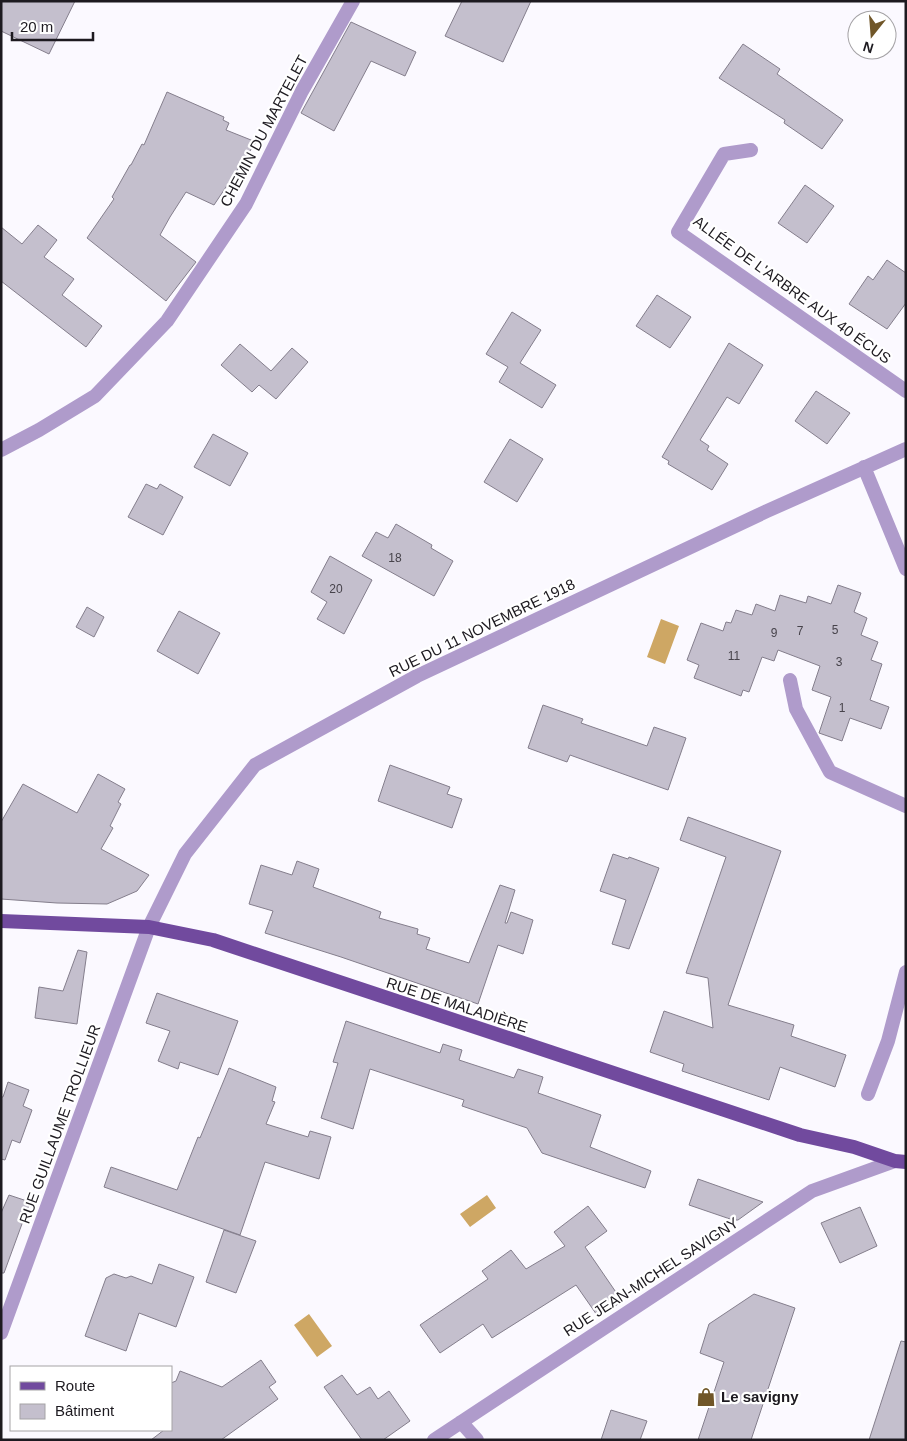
<svg xmlns="http://www.w3.org/2000/svg" width="907" height="1441" font-family="Arial,sans-serif">
<rect width="100%" height="100%" fill="#fbf9ff"/>
<path fill="#cea764" d="M 661,619 L 679,626 L 665,664 L 647,657 Z
M 487,1195 L 496,1208 L 470,1227 L 460,1214 Z
M 309,1314 L 332,1346 L 317,1357 L 294,1325 Z"/>
<path fill="#c4bfcd" stroke="#847e8c" d="M 1,1 L 75,1 L 49,54 L 1,31 Z
M 462,1 L 531,1 L 503,62 L 445,36 Z
M 351,22 L 416,52 L 405,76 L 371,61 L 334,131 L 301,113 Z
M 743,44 L 780,69 L 777,74 L 843,120 L 822,149 L 784,123 L 785,120 L 719,78 Z
M 167,92 L 224,117 L 223,120 L 229,123 L 226,130 L 256,142 L 214,205 L 186,192 L 170,217 L 160,235 L 196,262 L 166,301 L 87,238 L 114,199 L 112,197 L 130,165 L 131,165 L 142,144 L 144,145 Z
M 805,185 L 834,206 L 807,243 L 778,223 Z
M 38,225 L 57,240 L 44,257 L 74,279 L 62,295 L 102,326 L 86,347 L 1,281 L 1,227 L 22,244 Z
M 887,260 L 906,273 L 906,303 L 887,329 L 849,304 L 868,276 L 873,280 Z
M 657,295 L 691,317 L 670,348 L 636,326 Z
M 512,312 L 541,330 L 520,363 L 556,385 L 542,408 L 499,382 L 508,367 L 486,354 Z
M 729,343 L 763,365 L 739,404 L 727,397 L 700,440 L 709,446 L 707,450 L 728,464 L 712,490 L 668,464 L 669,461 L 662,457 Z
M 240,344 L 271,371 L 292,348 L 308,362 L 276,399 L 259,385 L 252,392 L 221,365 Z
M 816,391 L 850,413 L 827,444 L 795,421 Z
M 213,434 L 248,453 L 230,486 L 194,467 Z
M 510,439 L 543,459 L 517,502 L 484,482 Z
M 146,484 L 157,489 L 160,484 L 183,497 L 163,535 L 128,517 Z
M 396,524 L 432,545 L 431,548 L 453,561 L 434,596 L 362,556 L 376,532 L 388,538 Z
M 330,556 L 372,580 L 344,634 L 317,619 L 327,602 L 311,592 Z
M 838,585 L 861,593 L 854,612 L 867,618 L 861,635 L 878,642 L 871,660 L 882,664 L 870,700 L 889,707 L 881,729 L 850,718 L 842,741 L 819,733 L 831,697 L 812,690 L 820,666 L 778,650 L 774,661 L 762,657 L 749,692 L 743,690 L 741,696 L 694,678 L 699,665 L 687,660 L 701,623 L 723,631 L 726,622 L 731,623 L 736,610 L 752,615 L 756,604 L 775,611 L 780,595 L 806,603 L 808,596 L 831,604 Z
M 87,607 L 104,617 L 94,637 L 76,627 Z
M 179,611 L 220,633 L 198,674 L 157,651 Z
M 543,705 L 583,719 L 581,723 L 647,746 L 654,727 L 686,738 L 668,790 L 570,755 L 567,762 L 528,748 Z
M 390,765 L 450,787 L 447,794 L 462,799 L 452,828 L 378,801 Z
M 98,774 L 125,789 L 118,802 L 121,804 L 110,826 L 113,828 L 101,849 L 149,875 L 137,891 L 107,904 L 57,903 L 1,899 L 1,822 L 23,784 L 77,813 Z
M 688,817 L 781,851 L 728,1005 L 794,1025 L 791,1036 L 846,1055 L 835,1087 L 780,1067 L 769,1100 L 682,1071 L 684,1064 L 650,1052 L 664,1011 L 713,1028 L 708,978 L 686,973 L 726,857 L 680,840 Z
M 613,854 L 628,859 L 629,857 L 659,868 L 629,949 L 612,944 L 626,900 L 600,891 Z
M 297,861 L 319,869 L 313,887 L 381,912 L 379,918 L 418,929 L 417,934 L 430,938 L 426,949 L 469,963 L 500,885 L 515,890 L 505,923 L 507,923 L 511,912 L 533,920 L 523,954 L 498,945 L 478,1004 L 341,957 L 265,933 L 273,911 L 249,904 L 261,865 L 292,875 Z
M 78,950 L 87,952 L 77,1024 L 35,1018 L 39,987 L 63,991 Z
M 157,993 L 238,1021 L 218,1075 L 180,1062 L 178,1069 L 158,1061 L 170,1031 L 146,1023 Z
M 346,1021 L 440,1053 L 443,1044 L 462,1050 L 459,1060 L 514,1078 L 518,1069 L 543,1077 L 538,1093 L 601,1115 L 590,1147 L 651,1171 L 645,1188 L 542,1153 L 527,1128 L 462,1106 L 464,1100 L 370,1069 L 353,1129 L 321,1118 L 338,1063 L 333,1062 Z
M 229,1068 L 276,1087 L 272,1101 L 275,1102 L 266,1124 L 308,1137 L 310,1131 L 331,1137 L 319,1179 L 265,1162 L 240,1235 L 104,1187 L 111,1167 L 177,1190 L 198,1137 L 200,1138 Z
M 8,1082 L 29,1090 L 23,1106 L 32,1110 L 20,1143 L 12,1140 L 5,1160 L 1,1159 L 1,1097 L 3,1097 Z
M 698,1179 L 763,1202 L 738,1220 L 733,1220 L 689,1205 Z
M 9,1195 L 30,1202 L 4,1273 L 1,1273 L 1,1213 Z
M 588,1206 L 607,1231 L 585,1247 L 622,1301 L 599,1318 L 576,1285 L 492,1338 L 483,1324 L 440,1353 L 420,1325 L 488,1279 L 482,1271 L 511,1250 L 526,1269 L 565,1246 L 554,1232 Z
M 860,1207 L 877,1246 L 840,1263 L 821,1223 Z
M 224,1230 L 256,1241 L 236,1293 L 206,1282 Z
M 159,1264 L 194,1277 L 176,1327 L 139,1313 L 126,1351 L 85,1336 L 106,1278 L 114,1274 L 126,1278 L 131,1276 L 152,1284 Z
M 754,1294 L 795,1308 L 751,1440 L 698,1440 L 724,1362 L 700,1353 L 709,1324 Z
M 901,1341 L 906,1342 L 906,1440 L 869,1440 Z
M 261,1360 L 276,1382 L 269,1387 L 278,1399 L 221,1440 L 151,1440 L 164,1430 L 171,1430 L 171,1383 L 176,1381 L 180,1371 L 222,1387 Z
M 342,1375 L 357,1395 L 370,1387 L 378,1399 L 389,1391 L 410,1421 L 383,1440 L 362,1440 L 324,1387 Z
M 611,1410 L 647,1421 L 640,1440 L 601,1440 Z"/>
<g fill="none" stroke-linecap="round" stroke-linejoin="round">
<path stroke="#af9bcb" stroke-width="14" d="M 751,150 L 724,154 L 678,232 L 906,391
M 1,450 L 39,430 L 95,396 L 167,321 L 246,204 L 302,91 L 353,1
M 864,467 L 906,569
M 790,680 L 796,709 L 830,772 L 906,806
M 868,1094 L 888,1041 L 906,972
M 1,1333 L 149,927 L 185,854 L 255,765 L 417,676 L 767,511 L 906,449
M 461,1422 L 477,1440
M 434,1440 L 812,1191 L 895,1161"/>
<path stroke="#714a9e" stroke-width="14" d="M 1,921 L 149,927 L 213,940 L 800,1135 L 854,1147 L 895,1161 L 906,1162"/>
</g>
<defs>
<g id="shop-bare" transform="scale(1.5)"><path d="M-5-2.5h2.3a2.7 3.5 0 0 1 5.4 0H5L5.5 6h-11ZM-1.5-2.5h3a1.5 2.3 0 0 0-3 0Z" fill="#705628" stroke="#fff" stroke-width="2.5" paint-order="stroke"/></g>
</defs>
<g fill-rule="evenodd">
<use href="#shop-bare" x="706" y="1397"/>
</g>
<g text-anchor="middle" stroke-width="4.5" stroke-linejoin="round" paint-order="stroke">
<g font-size="12" fill="#47434b">
<text x="395" y="562">18</text>
<text x="336" y="593">20</text>
<text x="835" y="634">5</text>
<text x="800" y="635">7</text>
<text x="774" y="637">9</text>
<text x="734" y="660">11</text>
<text x="839" y="666">3</text>
<text x="842" y="712">1</text>
</g>
<g font-size="15" fill="#1d1a20" stroke="#fff">
<text transform="translate(264 131) rotate(-62)" y="5">CHEMIN DU MARTELET</text>
<text transform="translate(792 290) rotate(36)" y="5">ALLÉE DE L'ARBRE AUX 40 ÉCUS</text>
<text transform="translate(482 628) rotate(-26)" y="5">RUE DU 11 NOVEMBRE 1918</text>
<text transform="translate(457 1005) rotate(18)" y="5">RUE DE MALADIÈRE</text>
<text transform="translate(60 1124) rotate(-70)" y="5">RUE GUILLAUME TROLLIEUR</text>
<text transform="translate(651 1277) rotate(-33)" y="5">RUE JEAN-MICHEL SAVIGNY</text>
</g>
<g font-size="15" font-weight="bold" fill="#1d1a20" stroke="#fff" text-anchor="start">
<text x="721" y="1402">Le savigny</text>
</g>
</g>
<rect width="907" height="1441" fill="none" stroke="#1d1a20" stroke-width="5"/>
<rect x="10" y="1366" width="162" height="65" fill="#ffffff" stroke="#a5a3a6"/>
<rect x="20" y="1382" width="25" height="8" fill="#714a9e" stroke="#a5a3a6"/>
<text x="55" y="1391" font-size="15" fill="#1d1a20">Route</text>
<rect x="20" y="1404" width="25" height="15" fill="#c4bfcd" stroke="#a5a3a6"/>
<text x="55" y="1416" font-size="15" fill="#1d1a20">Bâtiment</text>
<g transform="translate(872 35) rotate(197)"><circle r="24" fill="#ffffff" stroke="#a5a3a6"/>
<path d="M0-4L9 19L0 12L-9 19Z" fill="#705628"/>
<text y="-8" font-size="14" font-weight="bold" text-anchor="middle" fill="#1d1a20">N</text>
</g>
<path d="M12 32v8h81v-8" fill="none" stroke="#1d1a20" stroke-width="2.5"/>
<text x="20" y="32" font-size="15" fill="#1d1a20" stroke="#ffffff" stroke-width="4" paint-order="stroke">20 m</text>
</svg>
